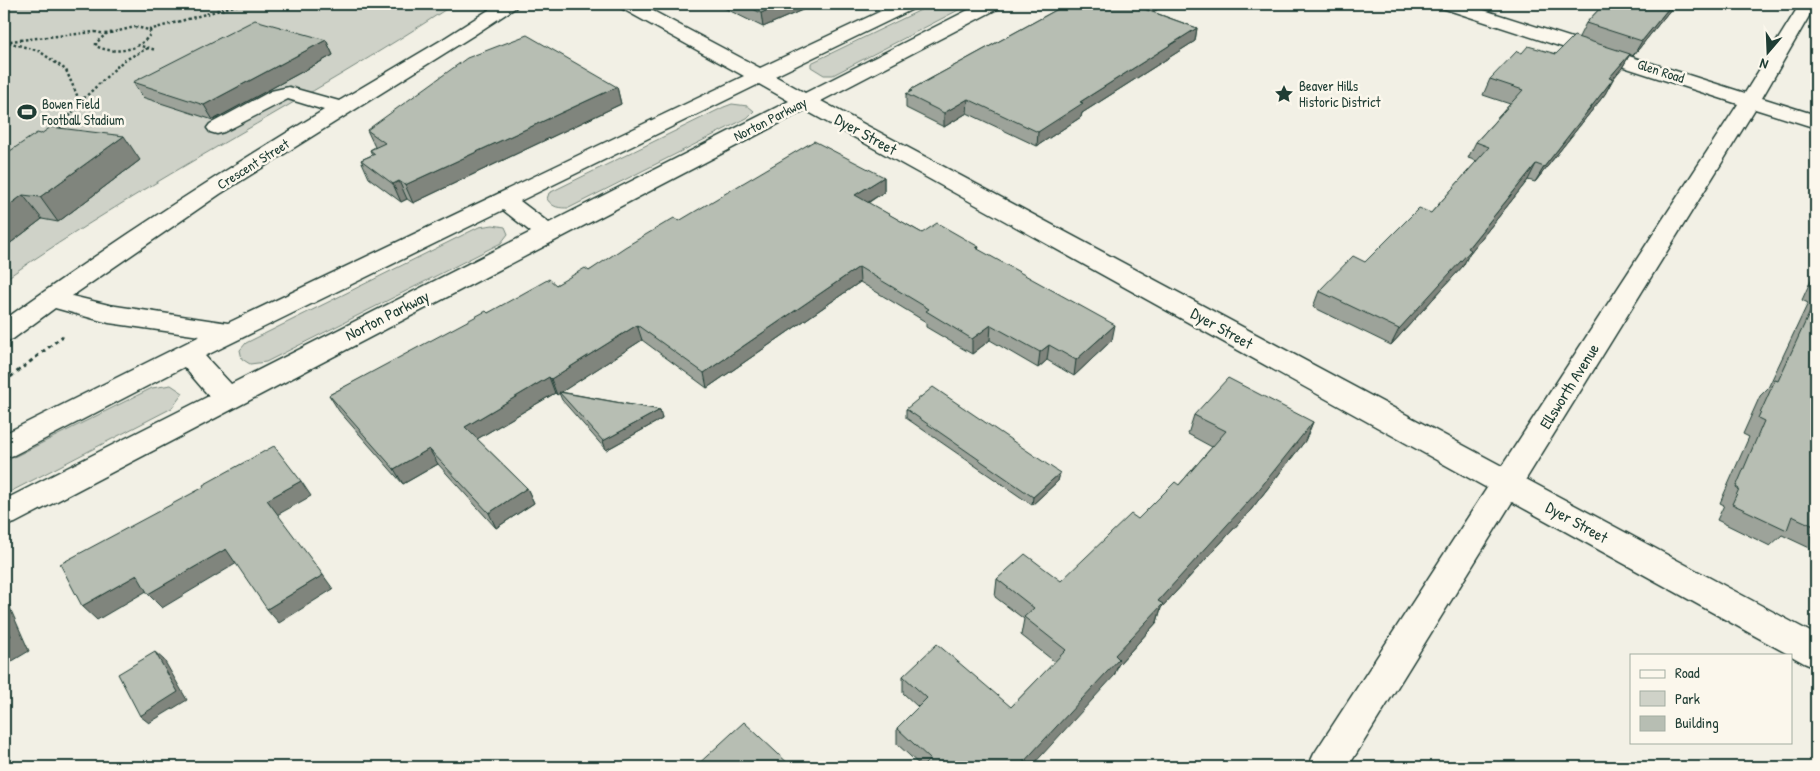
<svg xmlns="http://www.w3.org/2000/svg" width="1820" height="771" font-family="'Patrick Hand',sans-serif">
<rect width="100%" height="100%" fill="#f2f0e5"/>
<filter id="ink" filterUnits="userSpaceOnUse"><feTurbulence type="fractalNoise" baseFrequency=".02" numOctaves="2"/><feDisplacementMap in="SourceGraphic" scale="10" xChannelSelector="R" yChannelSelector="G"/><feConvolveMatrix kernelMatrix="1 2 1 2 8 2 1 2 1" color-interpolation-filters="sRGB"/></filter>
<g filter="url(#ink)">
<path fill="#cfd2c8" stroke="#77887e" d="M 4,4 L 454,4 C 307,101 148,179 4,280 Z
M 933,4 L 970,4 L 833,75 L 824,75 L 811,67 L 811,63 Z
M 732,104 L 748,106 L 754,111 L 747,118 L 569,208 C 559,208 553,208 547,199 L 549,193 L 724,107 Z
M 493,225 L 505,227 L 508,234 L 501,243 L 266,362 L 250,364 L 242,359 L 240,350 L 246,343 L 479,227 Z
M 171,385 L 183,393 L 172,408 L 4,495 L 4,462 L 152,388 Z"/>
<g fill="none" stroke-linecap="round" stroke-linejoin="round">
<g stroke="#1f3d34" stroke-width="3">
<path id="minor" d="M 498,4 L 518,4 L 515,8 L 474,35 L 220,194 L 72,296 L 109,305 L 228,323 L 744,76 L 621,8 L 618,4 L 640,4 L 760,68 L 896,4 L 918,4 L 915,8 L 775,76 L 805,93 L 980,4 L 1002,4 L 999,8 L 821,101 L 1502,466 L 1738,104 L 1442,8 L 1439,4 L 1465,4 L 1745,93 L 1800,4 L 1816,4 L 1762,98 L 1816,115 L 1816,128 L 1755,109 L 1526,479 L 1816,635 L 1816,668 L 1804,663 L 1512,502 L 1348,767 L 1308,767 L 1314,754 L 1487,488 L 805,110 L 15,523 L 4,526 L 4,500 L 209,396 L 184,367 L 14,455 L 4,458 L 4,434 L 200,336 L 109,323 L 55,308 L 13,339 L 4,342 L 4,320 C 107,246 215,176 324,110 L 288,99 L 224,132 L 217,134 L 210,132 L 207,128 L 210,124 L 271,91 L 289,87 L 339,101 L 440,41 ZM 759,84 L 789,101 L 549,223 L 520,201 ZM 503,210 L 531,232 L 231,384 L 205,356 Z"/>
</g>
<path stroke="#1f3d34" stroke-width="2.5" stroke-dasharray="2.5 2.5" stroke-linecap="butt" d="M 135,27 L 149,30 L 151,33 C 140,51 114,55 96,46 L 96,43 L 106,34 Z
M 149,30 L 241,4
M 4,41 L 39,51 L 66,70 L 80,102 L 59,130
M 10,41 L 95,32 L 106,34
M 137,45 L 156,50
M 80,102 L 123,61 L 148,48"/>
<path stroke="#1f3d34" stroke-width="3" stroke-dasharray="4 4" stroke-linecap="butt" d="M 4,382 L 63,336"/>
<use href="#minor" fill="#fbf7ec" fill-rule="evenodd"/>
</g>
<path fill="#9da39a" stroke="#1f3d34" d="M 716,4 L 816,4 L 763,27 Z
M 1067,4 L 1166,4 L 1153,12 L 1197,28 L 1195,41 L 1082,113 L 1081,117 L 1037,146 L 967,113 L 944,127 L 906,108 L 906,94 L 910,92 L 910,90 Z
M 1604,4 L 1675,4 L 1633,56 L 1630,54 L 1622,68 L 1613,79 L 1605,94 L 1535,182 L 1528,180 L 1469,254 L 1463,266 L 1391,345 L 1313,307 L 1319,291 L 1365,262 L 1431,213 L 1477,161 L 1468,158 L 1476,142 L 1510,104 L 1483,95 L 1490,79 L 1522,53 L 1556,54 L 1579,37 L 1586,23 Z
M 326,40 L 333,55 L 213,120 L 142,97 L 133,82 Z
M 617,87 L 621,104 L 413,203 L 407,199 L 401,202 L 369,178 L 361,160 L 372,155 L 370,150 L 375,147 L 367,130 Z
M 4,155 L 140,160 L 58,222 L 42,219 L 4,248 Z
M 884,177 L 884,192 L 868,203 L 922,233 L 979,247 L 978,250 L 1112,340 L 1074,376 L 1047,360 L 1038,368 L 990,340 L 972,354 L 926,327 L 926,322 L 860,282 L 707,388 L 642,340 L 561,392 L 660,410 L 662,419 L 606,450 L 562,400 L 559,393 L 557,395 L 555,393 L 477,439 L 527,488 L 534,503 L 496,528 L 438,464 L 403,484 L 339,411 L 329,395 L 488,313 L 589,271 L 679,221 Z
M 1816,269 L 1816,551 L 1782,535 L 1770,546 L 1717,520 L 1724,505 L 1720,503 L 1749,437 L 1743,434 L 1760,396 L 1768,388 L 1808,303 L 1802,300 Z
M 906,409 L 1060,473 L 1058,481 L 1032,505 L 906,418 Z
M 1194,415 L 1313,422 L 1305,441 L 1250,511 L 1161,608 L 1157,622 L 1118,665 L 1114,676 L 922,767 L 897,744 L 897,728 L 918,707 L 903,693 L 903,676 L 1011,707 L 1055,662 L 1021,635 L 1024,619 L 995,597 L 997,579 L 1061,581 L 1138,519 L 1179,485 L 1212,447 L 1188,434 Z"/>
<path fill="#80857d" stroke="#1f3d34" d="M 782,4 L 816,4 L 763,27 L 761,13 Z
M 1147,4 L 1166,4 L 1139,21 L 1141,8 Z
M 1672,4 L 1675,4 L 1633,56 L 1642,41 Z
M 1197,28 L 1195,41 L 1082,113 L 1081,117 L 1037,146 L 1038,132 L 1080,102 Z
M 326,40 L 333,55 L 213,120 L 204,105 Z
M 1630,54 L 1622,68 L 1601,93 L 1609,78 Z
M 1613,79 L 1605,94 L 1535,182 L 1544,167 Z
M 617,87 L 621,104 L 413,203 L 405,185 Z
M 968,99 L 967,113 L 944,127 L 944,113 Z
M 124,136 L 140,160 L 58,222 L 40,197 Z
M 1536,164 L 1528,180 L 1469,254 L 1463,266 L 1391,345 L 1399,329 L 1468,248 Z
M 884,177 L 884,192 L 856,210 L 855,195 Z
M 399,181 L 407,199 L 401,202 L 393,184 Z
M 23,195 L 42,219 L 4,248 L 4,209 Z
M 859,267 L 860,282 L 707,388 L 704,373 Z
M 637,325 L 642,340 L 557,395 L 551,379 Z
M 991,325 L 990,340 L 972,354 L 972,339 Z
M 1115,325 L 1112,340 L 1074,376 L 1076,360 Z
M 1049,345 L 1047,360 L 1038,368 L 1040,352 Z
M 549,377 L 555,393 L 472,442 L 465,427 Z
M 660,410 L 662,419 L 606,450 L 603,441 Z
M 1313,422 L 1305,441 L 1250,511 L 1161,608 L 1157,622 L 1118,665 L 1114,676 L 1031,767 L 1019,767 L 1115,655 L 1158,601 Z
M 429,449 L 438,464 L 403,484 L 394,469 Z
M 1060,473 L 1058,481 L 1032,505 L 1033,497 Z
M 301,481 L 311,496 L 277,515 L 267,500 Z
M 527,488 L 534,503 L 496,528 L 489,513 Z
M 226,549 L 237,563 L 162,608 L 148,594 Z
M 137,575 L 150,589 L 97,620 L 82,606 Z
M 323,575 L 333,589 L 279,623 L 267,609 Z
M 4,597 L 6,599 L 29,651 L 4,666 Z
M 155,652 L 164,660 L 187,700 L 149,723 L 140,716 Z"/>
<path fill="#b7beb3" stroke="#1f3d34" d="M 743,4 L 782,4 L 761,13 Z
M 1067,4 L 1147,4 L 1141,8 L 1197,28 L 1080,102 L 1083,103 L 1038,132 L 968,99 L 944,113 L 906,94 L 912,91 L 910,90 Z
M 1604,4 L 1672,4 L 1642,41 L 1586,23 Z
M 255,20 L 326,40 L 204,105 L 133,82 Z
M 527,35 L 617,87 L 405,185 L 399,181 L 393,184 L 361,160 L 375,154 L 370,150 L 385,143 L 367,130 L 467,58 Z
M 1574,36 L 1630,54 L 1609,78 L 1613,79 L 1544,167 L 1536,164 L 1468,248 L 1471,250 L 1399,329 L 1319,291 L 1353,256 L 1365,262 L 1419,208 L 1431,213 L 1489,147 L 1476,142 L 1523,90 L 1490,79 L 1517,51 L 1522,53 L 1528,46 L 1556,54 Z
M 51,127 L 124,136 L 40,197 L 23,195 L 4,209 L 4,155 L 37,133 L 41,134 Z
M 814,141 L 884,177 L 855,195 L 922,233 L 937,223 L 979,247 L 976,248 L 1115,325 L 1076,360 L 1049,345 L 1040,352 L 991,325 L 972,339 L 926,311 L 929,309 L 859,267 L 704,373 L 637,325 L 551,379 L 549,377 L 465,427 L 527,488 L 489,513 L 429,449 L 394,469 L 329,395 L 486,311 L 488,313 L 549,279 L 556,285 L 585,268 L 589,271 L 625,247 L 674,218 L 679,221 Z
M 1816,299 L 1816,527 L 1792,516 L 1787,530 L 1732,504 L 1739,489 L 1736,487 L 1764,421 L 1758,418 L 1775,380 L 1778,381 Z
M 1228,378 L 1313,422 L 1257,492 L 1158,601 L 1163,604 L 1115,655 L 1119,659 L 1019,767 L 922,767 L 930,759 L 897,728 L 927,698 L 903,676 L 937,644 L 1011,707 L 1066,650 L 1024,617 L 1034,608 L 997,579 L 1025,554 L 1061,581 L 1131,514 L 1138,519 L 1175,482 L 1179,485 L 1226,431 L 1194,415 Z
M 933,387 L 1060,473 L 1033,497 L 906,409 Z
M 559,392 L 660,410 L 603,441 Z
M 274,446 L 301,481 L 267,500 L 323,575 L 267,609 L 226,549 L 148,594 L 137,575 L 82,606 L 60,564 L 204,487 L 203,485 Z
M 4,621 L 11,636 L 4,640 Z
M 155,652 L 178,692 L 140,716 L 118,674 Z
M 744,722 L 792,767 L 695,767 Z"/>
</g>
<defs>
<g id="sight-bare" transform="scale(1.5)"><path d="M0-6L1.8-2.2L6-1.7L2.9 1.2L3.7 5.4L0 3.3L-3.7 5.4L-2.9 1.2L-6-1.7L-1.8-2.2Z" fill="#1f3d34" stroke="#fbf7ec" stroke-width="2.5" paint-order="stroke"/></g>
<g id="stadium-bare" transform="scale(1.5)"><path d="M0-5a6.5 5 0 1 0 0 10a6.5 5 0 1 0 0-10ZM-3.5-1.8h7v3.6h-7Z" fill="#1f3d34" stroke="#fbf7ec" stroke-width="2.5" paint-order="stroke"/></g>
</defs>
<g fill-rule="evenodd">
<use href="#sight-bare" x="1284" y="94"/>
<use href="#stadium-bare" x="27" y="112"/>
</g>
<g text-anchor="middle" stroke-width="5" stroke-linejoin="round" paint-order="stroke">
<g font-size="14" fill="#1f3d34" stroke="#fbf7ec">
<text transform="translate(1661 71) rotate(18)" y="5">Glen Road</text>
<text transform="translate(770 119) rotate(-27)" y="5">Norton Parkway</text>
<text transform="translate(253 164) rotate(-32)" y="5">Crescent Street</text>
</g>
<g font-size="14" fill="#1f3d34" stroke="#fbf7ec" text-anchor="start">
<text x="1299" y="91">Beaver Hills<tspan x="1299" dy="16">Historic District</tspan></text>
<text x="42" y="109">Bowen Field<tspan x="42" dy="16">Football Stadium</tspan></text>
</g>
<g font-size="16" fill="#1f3d34" stroke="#fbf7ec">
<text transform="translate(866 134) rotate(29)" y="6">Dyer Street</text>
<text transform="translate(387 315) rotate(-27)" y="6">Norton Parkway</text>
<text transform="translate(1222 328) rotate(29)" y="6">Dyer Street</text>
<text transform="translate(1569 386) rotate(-58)" y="6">Ellsworth Avenue</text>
<text transform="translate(1577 522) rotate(29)" y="6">Dyer Street</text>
</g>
</g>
<rect width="1820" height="771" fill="none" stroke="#fbf7ec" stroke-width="20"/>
<rect x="10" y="10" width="1800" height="751" fill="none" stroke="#1f3d34" stroke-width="2" filter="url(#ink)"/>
<rect x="1630" y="654" width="162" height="90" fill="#fbf7ec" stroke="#a3ada2"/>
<rect x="1640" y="670" width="25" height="8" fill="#fbf7ec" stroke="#a3ada2"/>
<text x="1675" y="678" font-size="15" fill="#1f3d34">Road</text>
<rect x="1640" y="691" width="25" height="15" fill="#cfd2c8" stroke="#a3ada2"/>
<text x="1675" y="704" font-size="15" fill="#1f3d34">Park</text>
<rect x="1640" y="716" width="25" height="15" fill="#b7beb3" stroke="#a3ada2"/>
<text x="1675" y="728" font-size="15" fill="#1f3d34">Building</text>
<g transform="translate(1768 52) rotate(199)" stroke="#fbf7ec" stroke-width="4" paint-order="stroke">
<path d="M0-4L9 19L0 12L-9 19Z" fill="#1f3d34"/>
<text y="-8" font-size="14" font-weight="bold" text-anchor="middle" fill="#1f3d34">N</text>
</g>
</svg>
